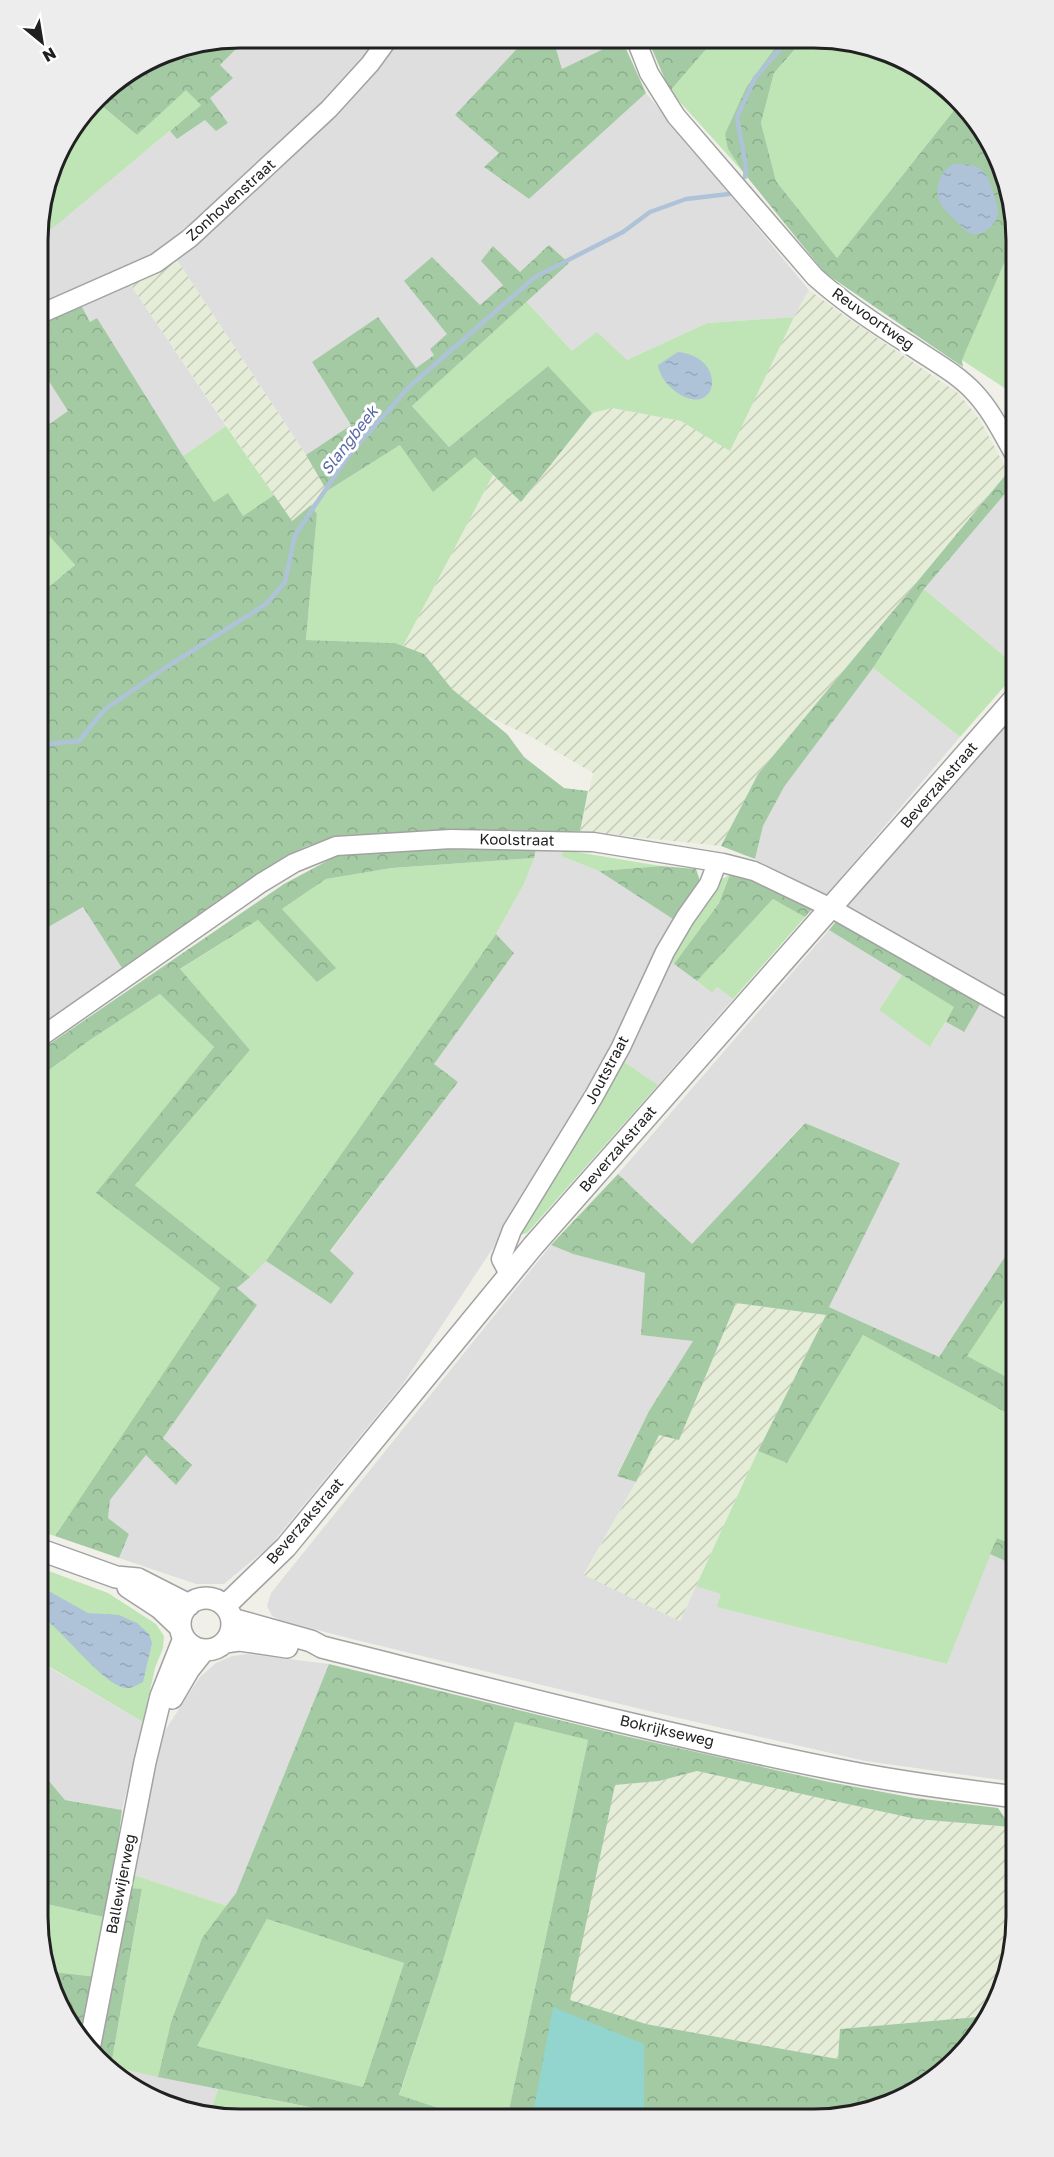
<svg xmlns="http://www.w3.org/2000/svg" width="1054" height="2157" font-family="'Golos Text',sans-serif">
<defs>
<pattern id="farmland-furrows" width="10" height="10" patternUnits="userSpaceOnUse" patternTransform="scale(1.5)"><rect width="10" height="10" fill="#e5ecd7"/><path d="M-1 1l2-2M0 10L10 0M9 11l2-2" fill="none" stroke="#c4cab8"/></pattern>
<pattern id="forest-crowns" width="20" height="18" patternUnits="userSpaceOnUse" patternTransform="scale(1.5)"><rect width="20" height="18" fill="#a3caa3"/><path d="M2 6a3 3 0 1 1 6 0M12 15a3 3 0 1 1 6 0" fill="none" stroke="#8cad8c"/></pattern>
<pattern id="water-ripples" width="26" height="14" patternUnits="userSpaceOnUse" patternTransform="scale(1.5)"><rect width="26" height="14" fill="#afc3d8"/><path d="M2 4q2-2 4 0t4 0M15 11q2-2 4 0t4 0" fill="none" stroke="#96a7b9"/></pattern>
</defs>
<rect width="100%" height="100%" fill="#f0f0e9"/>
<path fill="#dfdede" d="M 240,38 L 381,38 L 326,104 L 157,257 L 38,310 L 38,231 L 42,236 L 170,131 L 177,139 L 205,120 L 228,123 L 210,98 L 220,65 L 239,46 L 231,39 Z
M 395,38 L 526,39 L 456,115 L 500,153 L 484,167 L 529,199 L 646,93 L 809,290 L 794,317 L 707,323 L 627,360 L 573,352 L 526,301 L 568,262 L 549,245 L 520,272 L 493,247 L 503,285 L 479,306 L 404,281 L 448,334 L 430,349 L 435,354 L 416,368 L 312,362 L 351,425 L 306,455 L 175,257 Z
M 553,39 L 622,40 L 562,69 Z
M 130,284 L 226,426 L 183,456 L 97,319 L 90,322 L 80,303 Z
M 38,364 L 69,411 L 38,432 Z
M 1015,482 L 1016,485 L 1016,666 L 924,589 Z
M 873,668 L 960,737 L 824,898 L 755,859 L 763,826 L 784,787 Z
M 1016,712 L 1016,1001 L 848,905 Z
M 536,848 L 564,850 L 561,856 L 599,871 L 676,921 L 612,1053 L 499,1239 L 403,1384 L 270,1546 L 224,1584 L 196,1584 L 119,1558 L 129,1534 L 108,1518 L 110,1500 L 146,1455 L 192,1465 L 163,1438 L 256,1306 L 237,1288 L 266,1261 L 331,1304 L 353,1273 L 330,1252 L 458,1082 L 433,1064 L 514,953 L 496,934 L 524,884 Z
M 83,907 L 122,968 L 38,1028 L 38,933 Z
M 829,930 L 902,975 L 879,1010 L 931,1046 L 946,1022 L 963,1032 L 982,1001 L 1016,1022 L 1016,1240 L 939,1357 L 829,1307 L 899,1162 L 804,1123 L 692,1245 L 618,1174 Z
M 668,959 L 712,993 L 717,987 L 733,999 L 658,1085 L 620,1059 Z
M 551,1245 L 573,1254 L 645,1273 L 694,1340 L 649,1411 L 617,1475 L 636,1482 L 584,1574 L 680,1621 L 696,1586 L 722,1594 L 718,1607 L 947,1664 L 990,1554 L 1016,1566 L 1016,1782 L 865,1761 L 653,1712 L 352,1639 L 280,1620 L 272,1616 L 267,1606 L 271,1593 Z
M 248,1654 L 329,1664 L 236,1893 L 227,1906 L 131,1874 L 164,1732 L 200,1677 L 216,1663 L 232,1656 Z
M 40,1662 L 143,1722 L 122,1810 L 65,1800 L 38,1768 L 38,1664 Z
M 103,2064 L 218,2089 L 209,2117 L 151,2099 L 107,2070 Z"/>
<path fill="url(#farmland-furrows)" d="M 175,257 L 306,455 L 327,491 L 292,522 L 130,284 Z
M 809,290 L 842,314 L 958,393 L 980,420 L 1008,472 L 758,774 L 721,846 L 580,831 L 593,773 L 530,736 L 480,713 L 452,689 L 424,655 L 403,646 L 493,475 L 521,502 L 592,413 L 612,408 L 681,421 L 730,450 L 794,317 Z
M 736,1303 L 826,1315 L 758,1451 L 680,1621 L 584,1575 L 636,1482 L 659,1435 L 679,1439 Z
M 697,1771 L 916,1819 L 1011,1827 L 1016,1858 L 1016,1931 L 1001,1994 L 989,2016 L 840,2029 L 838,2059 L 646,2024 L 569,2000 L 614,1785 L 659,1781 Z"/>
<path fill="#bfe4b5" d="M 714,40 L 780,41 L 747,86 L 728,149 L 743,172 L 670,91 Z
M 802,41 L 853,41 L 948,88 L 959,104 L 837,258 L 776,181 L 761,123 L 774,73 Z
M 186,89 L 201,105 L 42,237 L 38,231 L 38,226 L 58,150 L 96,101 L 137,135 Z
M 1016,236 L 1016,373 L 1006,389 L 962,360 Z
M 526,301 L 572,351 L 597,332 L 627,360 L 707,323 L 794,317 L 730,451 L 681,421 L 612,408 L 592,413 L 548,366 L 449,447 L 412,406 Z
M 226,426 L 274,495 L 243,516 L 214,502 L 183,456 Z
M 400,445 L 475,457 L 493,475 L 403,646 L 395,643 L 306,640 L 317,514 L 311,505 L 327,491 Z
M 38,523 L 75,565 L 38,596 Z
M 924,589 L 1016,666 L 1016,673 L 960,737 L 873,668 Z
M 564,850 L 661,866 L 599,871 L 561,856 Z
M 534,858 L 524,884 L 496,934 L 266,1261 L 250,1277 L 135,1185 L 250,1050 L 179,970 L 258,920 L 335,968 L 282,909 L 326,879 L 392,868 Z
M 733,873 L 729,877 L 719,903 L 674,964 L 668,959 L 718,881 Z
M 774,898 L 805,917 L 733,999 L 717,987 L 712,993 L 697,981 Z
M 902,975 L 955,1007 L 930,1047 L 879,1010 Z
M 160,994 L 214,1047 L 97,1193 L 220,1288 L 55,1536 L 38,1531 L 38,1078 L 90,1040 Z
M 620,1059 L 658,1085 L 527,1233 L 520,1235 L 518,1232 Z
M 1016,1282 L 1016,1382 L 966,1356 Z
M 863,1335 L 1016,1418 L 1016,1546 L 997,1538 L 947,1664 L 717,1607 L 721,1594 L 696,1586 L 758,1451 L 787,1463 Z
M 38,1567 L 108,1593 L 156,1624 L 164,1636 L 163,1648 L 155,1668 L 143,1722 L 38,1660 Z
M 515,1722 L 588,1740 L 507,2119 L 468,2118 L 399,2096 L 439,1974 Z
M 131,1874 L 227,1906 L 202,1938 L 171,2022 L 158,2077 L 111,2066 L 142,1890 L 128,1888 Z
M 38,1902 L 108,1918 L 97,1977 L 46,1971 L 38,1917 Z
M 267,1919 L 404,1963 L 363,2087 L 197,2046 Z
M 218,2089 L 364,2118 L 213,2118 L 209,2117 Z"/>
<path fill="url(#forest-crowns)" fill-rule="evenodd" d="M 231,39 L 239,46 L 220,65 L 233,78 L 210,98 L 228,123 L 216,131 L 205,120 L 177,139 L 170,131 L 201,105 L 186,90 L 137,135 L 96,101 L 106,88 L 157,56 L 163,61 L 172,51 Z
M 526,39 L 553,39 L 562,69 L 622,40 L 646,93 L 529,199 L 484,167 L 499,153 L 455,115 Z
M 648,40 L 714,40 L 670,91 Z
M 780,41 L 802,41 L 774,73 L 761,123 L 776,181 L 837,258 L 959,104 L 1006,175 L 1016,236 L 962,360 L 963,367 L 825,273 L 743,172 L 728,149 L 725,134 L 747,86 Z
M 549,245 L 569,263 L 412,406 L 449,447 L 548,366 L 592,413 L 521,502 L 475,457 L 433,492 L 400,445 L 327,491 L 306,455 L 351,425 L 312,362 L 378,317 L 416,368 L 434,355 L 430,349 L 447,334 L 404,281 L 432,257 L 480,305 L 503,285 L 481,261 L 493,246 L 520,272 Z
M 80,303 L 90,322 L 97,318 L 183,456 L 214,502 L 228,493 L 243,516 L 274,495 L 292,521 L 311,505 L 317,514 L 306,640 L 395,643 L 424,654 L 452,689 L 507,734 L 524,757 L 564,788 L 588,791 L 580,831 L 344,835 L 307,846 L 284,857 L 122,968 L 83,907 L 38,933 L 38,596 L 75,565 L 38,523 L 38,432 L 68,411 L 38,364 L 38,323 Z
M 1008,472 L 1015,482 L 924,589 L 873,668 L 784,787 L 763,826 L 755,859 L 721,846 L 758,774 Z
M 430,847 L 536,848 L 534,858 L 392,868 L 326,879 L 282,909 L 336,968 L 317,982 L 258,920 L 180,969 L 250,1050 L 135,1185 L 250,1277 L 237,1288 L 257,1305 L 163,1438 L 192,1465 L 176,1485 L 146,1455 L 110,1500 L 108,1518 L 129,1534 L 119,1558 L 55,1536 L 220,1288 L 96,1193 L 214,1047 L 160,994 L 90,1040 L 38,1078 L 38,1052 L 284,884 L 340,854 Z
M 661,866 L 696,869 L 700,881 L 695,897 L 676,921 L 599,871 Z
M 733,873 L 742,873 L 816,905 L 805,917 L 773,899 L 697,981 L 674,964 L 719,903 L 729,877 Z
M 838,919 L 982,1001 L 964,1032 L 946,1022 L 954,1007 L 829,930 Z
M 496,934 L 514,953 L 434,1064 L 458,1082 L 330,1251 L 354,1273 L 331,1304 L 266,1261 Z
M 805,1123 L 900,1163 L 829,1307 L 939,1357 L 1016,1240 L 1016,1282 L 967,1356 L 1016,1382 L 1016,1418 L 863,1335 L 787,1463 L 758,1451 L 826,1315 L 736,1303 L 679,1440 L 659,1435 L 636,1482 L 617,1476 L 649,1411 L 693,1341 L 641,1335 L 645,1273 L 573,1254 L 551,1245 L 618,1174 L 692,1244 Z
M 997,1538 L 1016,1546 L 1016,1566 L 990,1554 Z
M 329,1664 L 625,1736 L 829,1782 L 915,1798 L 998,1808 L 1011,1827 L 916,1819 L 697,1771 L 659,1781 L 615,1785 L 570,2000 L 646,2024 L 838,2059 L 840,2029 L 989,2016 L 975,2041 L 927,2085 L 879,2109 L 814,2119 L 507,2119 L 588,1740 L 515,1722 L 439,1974 L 399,2095 L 468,2118 L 364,2118 L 158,2077 L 171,2022 L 202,1938 L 236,1893 ZM 267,1919 L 404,1963 L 363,2087 L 197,2046 Z
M 38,1768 L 65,1800 L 122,1810 L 108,1918 L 38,1902 Z
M 128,1888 L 142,1889 L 111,2066 L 103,2064 L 96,2053 Z
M 46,1971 L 97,1977 L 85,2037 L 48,1982 Z"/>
<path fill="#91d5ce" d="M 553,2007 L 644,2044 L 644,2119 L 532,2119 Z"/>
<path fill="url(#water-ripples)" d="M 953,164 C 979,164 986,167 993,192 C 995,199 999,208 998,215 C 995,226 981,238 970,233 C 965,231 960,224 956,221 C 942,208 934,200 939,181 C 942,173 946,169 953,164 Z
M 678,352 C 729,357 718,421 676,392 C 667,385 660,377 658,365 Z
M 38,1585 L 88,1613 L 119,1615 L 137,1623 L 149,1634 L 152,1643 L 143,1682 C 137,1685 132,1689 125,1688 C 100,1683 64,1630 38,1614 Z"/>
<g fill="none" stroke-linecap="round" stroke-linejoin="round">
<path stroke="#afc3d8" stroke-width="4.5" d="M 745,177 L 746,167 L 737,117 L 755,78 L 787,41
M 38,745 L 79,741 L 104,710 L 165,668 L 266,604 L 285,582 L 295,535 L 349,455 L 409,387 L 535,277 L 623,232 L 650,212 L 686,199 L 729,194"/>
<g stroke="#a2a2a2" stroke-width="21">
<path id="minor" d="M 636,40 L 649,73 L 676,116 L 815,277 C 845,304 877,325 911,346 C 933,361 956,373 974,392 C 992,411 1003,435 1016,457
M 38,315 L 156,263 L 190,238 L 329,109 L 370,64 L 389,38
M 38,1039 L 261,883 L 294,863 L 336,846 L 451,839 L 593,842 L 723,863 L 754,871 L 831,908 L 1016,1013
M 509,1274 L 501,1259 L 512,1230 L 594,1096 L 621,1047 L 665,952 L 685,918 L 709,884 L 717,863"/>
</g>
<g stroke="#a2a2a2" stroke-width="24">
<path id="tertiary" d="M 38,1549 L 116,1577 L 138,1579 L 189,1605
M 128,1587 L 160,1608 L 180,1627
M180 1624a26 26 0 1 1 52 0a26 26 0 1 1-52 0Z
M 225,1606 L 286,1547 L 533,1246 L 1016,697
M 232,1619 L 311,1641 L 322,1647 C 497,1691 672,1737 849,1772 C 904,1783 960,1790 1016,1797
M 225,1642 L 239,1640 L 287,1647
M 172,1698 L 189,1669 L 204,1650
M 90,2044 L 145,1762 L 161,1696 L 184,1638"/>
</g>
<use href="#minor" stroke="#fff" stroke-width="18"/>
<use href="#tertiary" stroke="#fff" stroke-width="21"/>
</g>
<g text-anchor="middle" stroke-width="6" stroke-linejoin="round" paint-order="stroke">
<g font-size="15" fill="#212121" stroke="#fff">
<text transform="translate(231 200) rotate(-42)" y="5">Zonhovenstraat</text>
<text transform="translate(873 319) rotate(35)" y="5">Reuvoortweg</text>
<text transform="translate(939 785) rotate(-49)" y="5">Beverzakstraat</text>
<text transform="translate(517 840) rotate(1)" y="5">Koolstraat</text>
<text transform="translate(607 1070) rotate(-62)" y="5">Joutstraat</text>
<text transform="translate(618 1149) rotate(-49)" y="5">Beverzakstraat</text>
<text transform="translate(305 1521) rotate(-49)" y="5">Beverzakstraat</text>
<text transform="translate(667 1731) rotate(13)" y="5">Bokrijkseweg</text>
<text transform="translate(121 1884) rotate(-79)" y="5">Ballewijerweg</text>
</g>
<g font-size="16" font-style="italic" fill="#5869a6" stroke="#fff">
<text transform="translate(349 440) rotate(-52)" y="6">Slangbeek</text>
</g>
</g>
<path d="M0 0H1054V2157H0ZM240 48H814A192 192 0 0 1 1006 240V1917A192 192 0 0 1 814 2109H240A192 192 0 0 1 48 1917V240A192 192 0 0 1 240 48Z" fill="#ededed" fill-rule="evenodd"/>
<path fill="none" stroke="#212121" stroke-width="3" d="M240 48H814A192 192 0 0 1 1006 240V1917A192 192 0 0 1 814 2109H240A192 192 0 0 1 48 1917V240A192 192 0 0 1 240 48Z"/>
<g transform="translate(42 42) rotate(150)" stroke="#ffffff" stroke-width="4.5" paint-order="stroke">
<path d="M0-4.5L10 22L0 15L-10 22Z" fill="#212121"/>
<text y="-9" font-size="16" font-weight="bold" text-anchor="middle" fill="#212121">N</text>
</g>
</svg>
